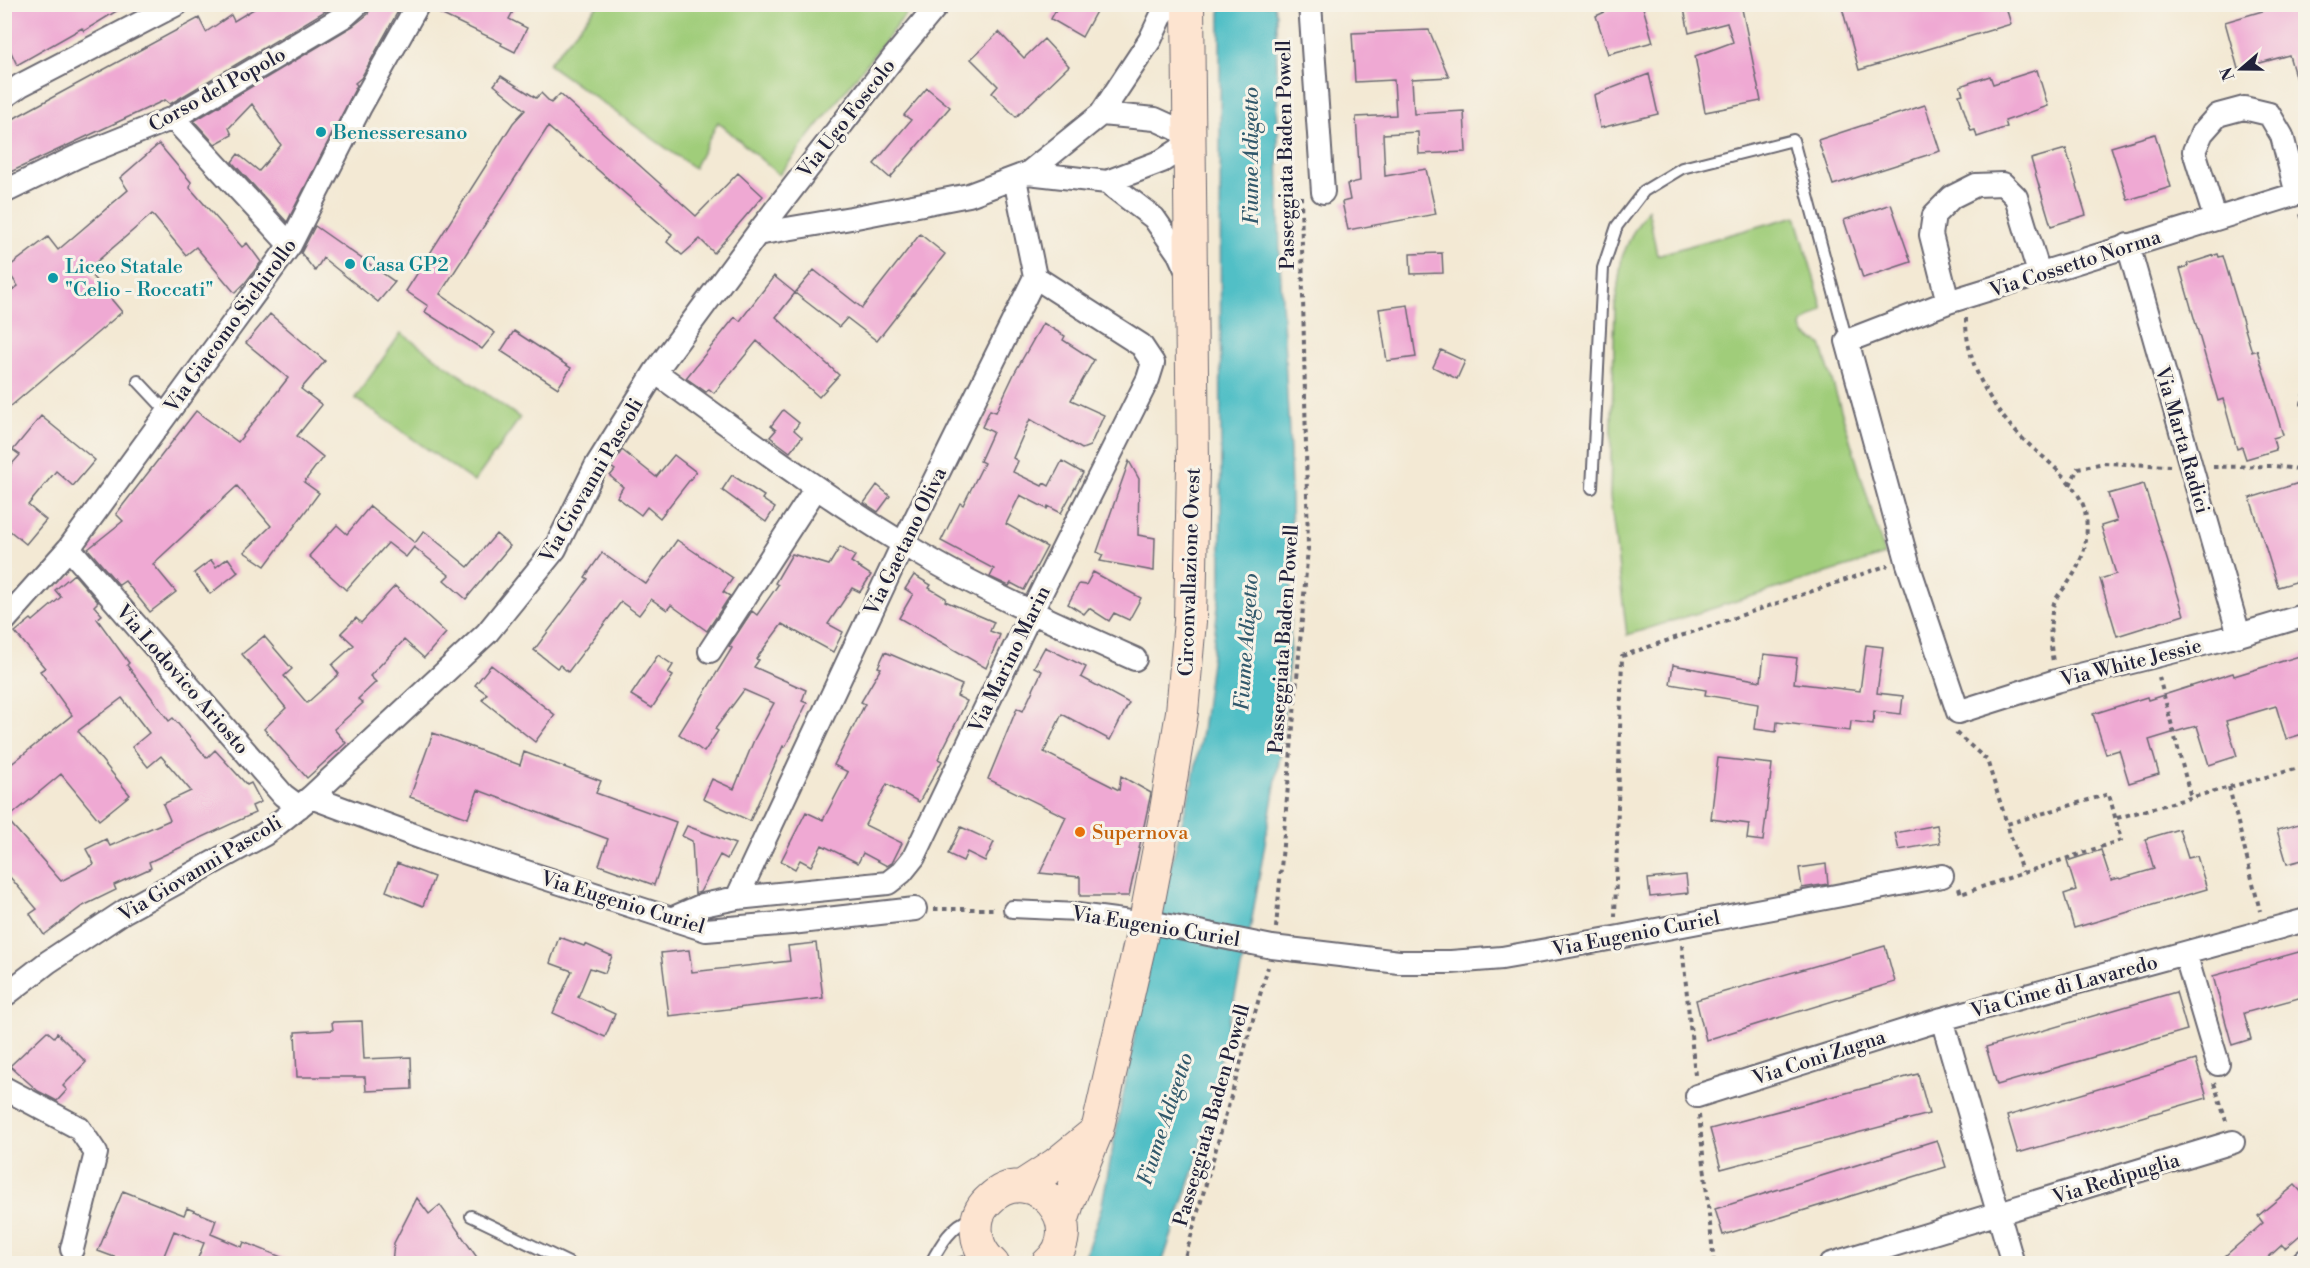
<svg xmlns="http://www.w3.org/2000/svg" width="2310" height="1268" font-family="'Libre Bodoni',serif">
<rect width="100%" height="100%" fill="#f7f3e8"/>
<filter id="ink" filterUnits="userSpaceOnUse"><feTurbulence type="fractalNoise" baseFrequency=".0167" numOctaves="2"/><feDisplacementMap in="SourceGraphic" scale="12" xChannelSelector="R" yChannelSelector="G"/><feConvolveMatrix kernelMatrix="1 2 1 2 8 2 1 2 1" color-interpolation-filters="sRGB"/></filter>
<filter id="wash" filterUnits="userSpaceOnUse"><feTurbulence type="fractalNoise" baseFrequency=".008" numOctaves="4" result="noise"/><feDisplacementMap in="SourceGraphic" scale="24" xChannelSelector="R" yChannelSelector="G"/><feGaussianBlur stdDeviation="1.35" result="paint"/><feColorMatrix in="noise" values="0 0 0 0 0 0 0 0 0 0 0 0 0 0 0 0 0 1.4 0 .05"/><feComposite in="paint" operator="in"/></filter>
<g filter="url(#wash)">
<rect width="100%" height="100%" fill="#f3e9d4"/>
<path fill="#a0cd7a" stroke="#61785a" stroke-width="1.5" d="M 598,5 L 598,4 L 913,5 L 779,175 L 718,122 L 694,168 L 548,64 Z
M 1648,209 L 1657,255 L 1796,216 L 1823,309 L 1803,323 L 1802,328 L 1806,336 L 1821,344 L 1885,555 L 1627,635 L 1610,497 L 1615,306 L 1622,257 L 1632,234 Z
M 401,333 L 520,418 L 474,482 L 355,398 Z"/>
<path fill="#51bfc6" stroke="#3a7080" stroke-width="1.5" d="M 1220,5 L 1274,5 L 1276,14 L 1280,263 L 1290,452 L 1292,545 L 1290,648 L 1280,756 L 1250,930 L 1196,1164 L 1162,1263 L 1082,1264 L 1101,1209 L 1157,919 L 1192,784 L 1202,732 L 1221,584 Z"/>
<g id="blocks">
<path fill="#efa9d3" fill-rule="evenodd" d="M 4,4 L 128,4 L 84,31 L 82,28 L 17,65 L 4,37 Z
M 262,4 L 337,4 L 170,104 L 165,100 L 4,175 L 4,125 L 18,116 L 199,18 L 206,32 L 231,15 L 234,21 Z
M 371,4 L 402,4 L 361,78 L 355,83 L 357,85 L 287,222 L 232,162 L 238,154 L 259,171 L 281,145 L 252,104 L 229,128 L 232,135 L 215,144 L 194,121 L 353,26 L 368,14 Z
M 431,4 L 517,4 L 509,19 L 527,28 L 515,52 L 501,45 L 502,43 L 430,9 Z
M 1059,4 L 1100,4 L 1082,37 L 1051,19 Z
M 1622,4 L 1642,4 L 1653,42 L 1608,54 L 1596,16 Z
M 1683,4 L 1741,4 L 1761,101 L 1705,112 L 1695,56 L 1733,42 L 1727,23 L 1689,33 Z
M 1841,4 L 2005,4 L 2011,24 L 1859,70 Z
M 2286,4 L 2306,4 L 2306,96 L 2301,97 L 2289,55 L 2238,69 L 2225,22 Z
M 1429,30 L 1449,77 L 1412,79 L 1414,114 L 1464,111 L 1466,152 L 1419,154 L 1418,132 L 1383,134 L 1385,176 L 1426,169 L 1436,214 L 1348,230 L 1342,202 L 1350,200 L 1347,184 L 1360,181 L 1356,117 L 1396,115 L 1394,80 L 1355,82 L 1352,33 Z
M 999,32 L 1024,58 L 1044,39 L 1069,66 L 1016,117 L 992,93 L 998,86 L 971,59 Z
M 2037,70 L 2048,106 L 2005,121 L 2007,127 L 1977,137 L 1975,130 L 1971,131 L 1959,95 L 1963,94 L 1960,86 L 1990,76 L 1993,84 Z
M 1649,74 L 1658,114 L 1600,128 L 1594,95 Z
M 501,76 L 536,98 L 541,93 L 551,103 L 560,94 L 696,216 L 738,173 L 763,196 L 714,253 L 700,239 L 682,255 L 667,242 L 672,234 L 548,127 L 440,294 L 495,333 L 482,349 L 425,312 L 428,306 L 406,291 L 513,123 L 525,110 L 494,85 Z
M 927,88 L 950,107 L 890,178 L 874,164 L 911,120 L 904,115 Z
M 1925,105 L 1940,151 L 1833,185 L 1818,140 Z
M 2155,134 L 2171,187 L 2128,200 L 2111,147 Z
M 159,144 L 191,182 L 190,188 L 242,247 L 247,243 L 261,262 L 245,283 L 235,293 L 196,247 L 186,255 L 152,214 L 87,270 L 122,312 L 4,412 L 4,296 L 18,286 L 6,269 L 48,237 L 58,250 L 128,190 L 120,178 Z
M 2066,149 L 2086,215 L 2051,226 L 2031,159 Z
M 1891,204 L 1911,262 L 1863,278 L 1844,220 Z
M 315,226 L 395,282 L 378,302 L 323,258 L 315,271 L 301,253 Z
M 920,234 L 945,254 L 877,341 L 847,318 L 839,327 L 795,293 L 814,270 L 862,308 Z
M 1442,253 L 1443,273 L 1411,274 L 1410,254 Z
M 2218,254 L 2219,257 L 2223,256 L 2252,352 L 2257,350 L 2283,435 L 2273,438 L 2276,450 L 2246,459 L 2242,447 L 2237,449 L 2223,399 L 2218,401 L 2180,269 L 2188,266 L 2187,264 Z
M 774,276 L 795,293 L 776,317 L 839,375 L 819,397 L 757,341 L 714,393 L 709,389 L 706,392 L 686,378 L 735,317 L 740,321 Z
M 1408,305 L 1416,357 L 1387,361 L 1379,309 Z
M 270,314 L 325,361 L 301,389 L 322,405 L 297,436 L 323,457 L 304,482 L 319,493 L 265,566 L 244,552 L 271,526 L 237,486 L 153,564 L 176,592 L 150,612 L 125,581 L 119,585 L 88,549 L 123,521 L 116,514 L 196,411 L 238,442 L 288,378 L 246,343 Z
M 1043,323 L 1065,336 L 1063,340 L 1094,360 L 1071,400 L 1104,415 L 1090,446 L 1082,449 L 1030,419 L 1013,458 L 1018,461 L 1013,472 L 1042,486 L 1044,483 L 1049,486 L 1062,461 L 1083,473 L 1061,513 L 1048,506 L 1047,509 L 1020,495 L 1006,524 L 1047,547 L 1024,590 L 1011,583 L 1009,586 L 990,577 L 994,569 L 941,541 L 960,503 L 963,505 L 984,463 L 980,461 L 993,432 L 982,427 L 990,410 L 996,412 L 1015,372 Z
M 514,331 L 571,368 L 558,388 L 501,351 Z
M 1441,350 L 1465,361 L 1457,379 L 1433,367 Z
M 783,410 L 799,423 L 794,430 L 802,437 L 790,452 L 770,437 L 776,430 L 771,426 Z
M 41,416 L 95,460 L 73,486 L 56,471 L 28,505 L 46,520 L 26,544 L 4,526 L 4,473 L 20,455 L 13,450 Z
M 622,450 L 656,477 L 674,455 L 696,472 L 660,518 L 647,507 L 641,515 L 617,497 L 623,487 L 610,476 L 615,470 L 611,467 Z
M 1129,461 L 1139,479 L 1138,535 L 1155,538 L 1154,571 L 1100,561 L 1103,555 L 1097,552 Z
M 732,475 L 764,496 L 762,499 L 775,508 L 766,522 L 722,490 Z
M 2299,483 L 2306,502 L 2306,579 L 2278,587 L 2250,498 Z
M 2144,484 L 2184,615 L 2117,636 L 2100,579 L 2116,574 L 2101,526 L 2117,521 L 2108,494 Z
M 877,485 L 890,496 L 878,512 L 864,503 Z
M 370,506 L 415,543 L 424,531 L 468,567 L 496,534 L 510,546 L 466,599 L 444,580 L 449,575 L 414,547 L 406,557 L 388,543 L 346,590 L 309,556 L 337,525 L 347,534 Z
M 677,540 L 733,578 L 723,592 L 730,596 L 707,631 L 671,605 L 667,610 L 651,599 L 639,615 L 621,602 L 568,672 L 560,665 L 557,668 L 534,650 L 588,579 L 585,577 L 602,553 L 646,584 Z
M 840,547 L 855,556 L 851,562 L 871,575 L 860,592 L 852,588 L 828,624 L 843,632 L 833,652 L 782,624 L 756,659 L 759,660 L 754,667 L 806,690 L 802,701 L 807,703 L 785,747 L 783,746 L 750,821 L 703,799 L 712,779 L 734,789 L 754,740 L 774,703 L 744,690 L 715,729 L 718,731 L 704,752 L 679,734 L 732,648 L 729,646 L 752,611 L 757,615 L 778,585 L 775,583 L 792,554 L 829,565 Z
M 228,558 L 238,572 L 210,594 L 194,573 L 211,560 L 216,567 Z
M 1093,572 L 1141,598 L 1129,620 L 1114,613 L 1109,621 L 1089,608 L 1084,614 L 1068,604 L 1079,584 L 1086,585 Z
M 74,574 L 98,602 L 94,606 L 102,615 L 97,619 L 129,663 L 127,665 L 169,721 L 173,718 L 207,758 L 215,750 L 247,785 L 251,783 L 261,802 L 252,806 L 255,813 L 149,862 L 151,868 L 114,885 L 116,890 L 81,907 L 44,935 L 30,914 L 37,909 L 4,870 L 4,770 L 72,715 L 40,671 L 45,668 L 15,632 L 31,619 L 33,621 L 61,597 L 55,590 ZM 122,698 L 149,733 L 132,747 L 148,767 L 161,756 L 191,791 L 163,804 L 170,820 L 110,846 L 106,839 L 86,849 L 94,864 L 61,881 L 7,819 L 61,774 L 99,820 L 130,795 L 78,731 Z
M 914,575 L 931,585 L 929,588 L 946,598 L 945,601 L 994,622 L 990,631 L 1000,635 L 986,668 L 899,618 L 913,594 L 905,589 Z
M 395,586 L 446,633 L 424,658 L 404,640 L 370,676 L 376,682 L 358,699 L 363,703 L 334,729 L 346,743 L 307,778 L 264,729 L 286,708 L 242,654 L 264,636 L 292,669 L 284,676 L 307,703 L 339,674 L 332,665 L 354,645 L 341,633 L 356,618 L 361,623 Z
M 1866,645 L 1883,647 L 1877,693 L 1903,696 L 1901,714 L 1874,711 L 1873,724 L 1851,721 L 1850,731 L 1777,722 L 1776,732 L 1755,729 L 1758,704 L 1705,695 L 1706,690 L 1670,684 L 1673,665 L 1761,681 L 1764,654 L 1797,658 L 1794,683 L 1860,691 Z
M 1045,647 L 1086,667 L 1081,677 L 1129,703 L 1110,740 L 1062,714 L 1044,752 L 1119,790 L 1121,776 L 1151,793 L 1129,896 L 1080,896 L 1080,877 L 1040,873 L 1066,817 L 988,779 L 1017,708 L 1023,711 L 1042,671 L 1034,667 Z
M 885,652 L 962,685 L 957,696 L 967,701 L 938,759 L 942,761 L 919,802 L 887,784 L 865,825 L 902,843 L 892,863 L 887,866 L 863,853 L 858,863 L 822,845 L 811,866 L 800,860 L 795,869 L 781,861 L 806,812 L 823,820 L 848,772 L 834,765 L 865,704 L 861,702 L 881,668 L 878,667 Z
M 2306,654 L 2306,733 L 2286,739 L 2276,706 L 2226,721 L 2237,756 L 2209,765 L 2197,726 L 2185,729 L 2149,740 L 2159,774 L 2129,783 L 2119,750 L 2106,754 L 2093,714 L 2147,697 L 2148,700 L 2233,673 L 2234,676 Z
M 658,655 L 673,665 L 668,673 L 673,676 L 652,708 L 631,695 Z
M 491,665 L 555,715 L 535,742 L 482,700 L 487,694 L 475,685 Z
M 433,733 L 520,765 L 524,752 L 601,781 L 596,793 L 676,822 L 654,885 L 599,865 L 608,839 L 478,790 L 468,818 L 410,797 Z
M 1718,758 L 1772,764 L 1763,841 L 1747,839 L 1749,824 L 1711,819 Z
M 2306,822 L 2306,859 L 2287,864 L 2277,830 Z
M 1937,825 L 1940,843 L 1899,850 L 1895,833 Z
M 687,826 L 735,844 L 727,859 L 720,855 L 700,892 L 695,894 L 692,841 L 682,836 Z
M 961,827 L 994,842 L 985,861 L 967,852 L 963,861 L 948,854 Z
M 2179,829 L 2188,858 L 2197,856 L 2207,889 L 2074,928 L 2064,894 L 2076,890 L 2067,861 L 2101,850 L 2111,880 L 2119,878 L 2120,879 L 2154,869 L 2145,839 Z
M 397,863 L 434,877 L 423,906 L 386,891 Z
M 1826,864 L 1828,884 L 1802,888 L 1799,868 Z
M 1686,875 L 1688,893 L 1650,897 L 1648,879 Z
M 559,937 L 584,946 L 585,944 L 612,956 L 605,973 L 590,968 L 578,997 L 615,1014 L 605,1037 L 553,1013 L 572,971 L 550,963 Z
M 816,943 L 823,998 L 669,1016 L 661,953 L 689,950 L 692,972 L 790,961 L 788,946 Z
M 1885,946 L 1895,982 L 1706,1040 L 1696,1000 Z
M 2306,950 L 2306,996 L 2244,1013 L 2251,1039 L 2232,1045 L 2213,976 Z
M 2176,992 L 2187,1030 L 1997,1085 L 1986,1047 Z
M 362,1021 L 364,1059 L 411,1057 L 412,1089 L 366,1091 L 365,1077 L 297,1077 L 295,1032 L 333,1030 L 332,1022 Z
M 47,1031 L 54,1037 L 57,1033 L 86,1062 L 63,1086 L 67,1090 L 57,1101 L 38,1091 L 10,1066 Z
M 2196,1060 L 2207,1098 L 2018,1153 L 2007,1116 Z
M 1918,1074 L 1929,1114 L 1721,1169 L 1710,1129 Z
M 1937,1140 L 1946,1167 L 1723,1235 L 1715,1209 Z
M 2295,1185 L 2306,1197 L 2306,1230 L 2285,1248 L 2282,1245 L 2262,1263 L 2217,1263 L 2263,1223 L 2258,1216 Z
M 123,1191 L 184,1215 L 187,1208 L 216,1220 L 211,1234 L 242,1247 L 244,1242 L 296,1263 L 196,1263 L 204,1243 L 174,1231 L 161,1263 L 130,1263 L 98,1251 Z
M 417,1198 L 429,1214 L 440,1205 L 481,1263 L 392,1263 L 394,1243 Z"/>
</g>
</g>
<g filter="url(#ink)">
<use href="#blocks" fill-opacity="0" stroke="#6b6871" stroke-width="1.5"/>
<g fill="none" stroke-linecap="round" stroke-linejoin="round">
<g stroke="#6b6871" stroke-width="14">
<path id="service" d="M 138,381 L 168,413
M 1592,488 L 1603,268 L 1617,226 L 1644,191 L 1682,168 L 1793,140 L 1847,341
M 471,1216 L 571,1264
M 930,1264 C 940,1246 951,1225 972,1218
M 957,1264 L 982,1258"/>
</g>
<g stroke="#6b6871" stroke-width="20">
<path id="pedestrian" d="M 1012,909 L 1078,912 L 1145,921"/>
</g>
<g stroke="#6b6871" stroke-width="26">
<path id="minor" d="M 1310,4 L 1323,192
M 4,97 L 21,85 L 177,4
M 173,118 L 290,245
M 1028,173 L 1107,182 L 1162,161 L 1179,150 L 1189,139 L 1177,129 L 1155,119 L 1101,114
M 1107,182 L 1154,218 L 1179,254 L 1189,276
M 2306,191 L 1948,302 L 1847,341 L 1908,564 L 1958,712 L 2056,681 L 2239,635 L 2306,615
M 4,192 L 76,157 L 173,118 L 346,15 L 358,4
M 2215,218 L 2194,151 L 2202,133 L 2218,115 L 2244,108 L 2269,114 L 2282,136 L 2297,194
M 757,234 L 894,57 L 938,4
M 2128,245 L 2239,635
M 1948,302 L 1931,235 L 1934,215 L 1952,197 L 1976,185 L 2003,184 L 2016,197 L 2039,273
M 655,372 C 736,430 816,491 902,543 C 976,588 1056,624 1135,659
M 69,548 L 283,795 L 299,807
M 4,621 L 69,548 L 290,245 L 360,107 L 418,4
M 710,651 L 816,488
M 311,797 L 430,841 L 706,930 L 791,923 L 915,909
M 737,898 L 903,544 L 1035,277 L 1015,179
M 671,919 L 703,905 L 737,898 L 888,883 L 902,872 L 914,857 L 1031,613 L 1148,379 L 1153,363 L 1141,345 L 1035,277
M 1145,921 L 1272,947 L 1399,962 L 1451,962 L 1502,958 L 1614,938 L 1942,876
M 2185,953 L 2218,1064
M 4,996 L 48,962 L 125,911 L 265,834 L 311,797 L 487,633 L 555,549 L 596,466 L 655,372 L 757,234 L 851,218 L 969,195 L 1028,173 L 1101,114 L 1150,40 L 1167,4
M 1942,1019 L 2013,1264
M 4,1088 L 79,1128 L 96,1153 L 72,1249
M 1697,1096 L 1942,1019 L 2306,920
M 1831,1264 L 2233,1142
M 2301,1264 L 2306,1259"/>
</g>
<g stroke="#6b6871" stroke-width="34">
<path id="secondary" d="M 1022,1186 L 1056,1164 L 1094,1133
M 1062,1222 L 1069,1200 L 1097,1131 L 1145,921 L 1164,822 L 1182,712 L 1190,621 L 1193,465 L 1188,4
M 993,1264 C 980,1252 975,1239 977,1222 C 978,1213 983,1205 990,1199 C 1032,1158 1092,1226 1047,1264"/>
</g>
<path stroke="#6b6871" stroke-width="4" stroke-dasharray="4.5 4.5" stroke-linecap="butt" d="M 2301,214 L 2306,233
M 1966,318 C 1965,364 1993,411 2026,442 C 2045,459 2079,485 2085,511 C 2090,536 2084,559 2070,580 C 2065,588 2057,595 2054,603 C 2049,622 2050,643 2053,662
M 2306,383 L 2302,404 L 2306,416
M 2213,467 L 2274,466 L 2306,470
M 2070,485 L 2078,468 L 2105,463 L 2170,466
M 2159,677 L 2191,798
M 1956,733 L 1987,760 L 2007,824
M 2229,787 L 2260,911
M 2117,818 L 2306,766
M 1959,888 L 1961,894 L 2121,840 L 2109,794 L 2007,824 L 2022,872
M 934,909 L 996,909
M 1615,917 L 1622,656 L 1886,566 L 1888,567
M 1276,928 L 1308,548 L 1301,196
M 1682,945 L 1695,1075
M 2214,1083 L 2226,1121
M 1699,1115 L 1714,1264
M 1183,1264 L 1268,967"/>
<use href="#service" stroke="#fff" stroke-width="10"/>
<use href="#pedestrian" stroke="#fff" stroke-width="16"/>
<use href="#minor" stroke="#fff" stroke-width="22"/>
<use href="#secondary" stroke="#fde4d0" stroke-width="32"/>
</g>
</g>
<g fill="#0f9aa8" stroke="#f7f3e8" stroke-width="2">
<circle cx="321" cy="132" r="6"/>
<circle cx="350" cy="264" r="6"/>
<circle cx="53" cy="278" r="6"/>
</g>
<circle fill="#e8710a" stroke="#f7f3e8" stroke-width="2" cx="1080" cy="832" r="6"/>
<g text-anchor="middle" stroke-width="6" stroke-linejoin="round" paint-order="stroke">
<g font-size="20" fill="#22223b" stroke="#f7f3e8">
<text transform="translate(217 89) rotate(-29)" y="7">Corso del Popolo</text>
<text transform="translate(846 118) rotate(-52)" y="7">Via Ugo Foscolo</text>
<text transform="translate(1285 155) rotate(-91)" y="7">Passeggiata Baden Powell</text>
<text transform="translate(2075 263) rotate(-18)" y="7">Via Cossetto Norma</text>
<text transform="translate(230 325) rotate(-54)" y="7">Via Giacomo Sichirollo</text>
<text transform="translate(2183 440) rotate(74)" y="7">Via Marta Radici</text>
<text transform="translate(591 480) rotate(-60)" y="7">Via Giovanni Pascoli</text>
<text transform="translate(905 541) rotate(-64)" y="7">Via Gaetano Oliva</text>
<text transform="translate(1189 572) rotate(-88)" y="7">Circonvallazione Ovest</text>
<text transform="translate(1283 639) rotate(-86)" y="7">Passeggiata Baden Powell</text>
<text transform="translate(1009 659) rotate(-64)" y="7">Via Marino Marin</text>
<text transform="translate(2131 662) rotate(-14)" y="7">Via White Jessie</text>
<text transform="translate(183 679) rotate(49)" y="7">Via Lodovico Ariosto</text>
<text transform="translate(200 868) rotate(-31)" y="7">Via Giovanni Pascoli</text>
<text transform="translate(623 902) rotate(17)" y="7">Via Eugenio Curiel</text>
<text transform="translate(1156 926) rotate(9)" y="7">Via Eugenio Curiel</text>
<text transform="translate(1636 933) rotate(-11)" y="7">Via Eugenio Curiel</text>
<text transform="translate(2064 986) rotate(-15)" y="7">Via Cime di Lavaredo</text>
<text transform="translate(1819 1057) rotate(-18)" y="7">Via Coni Zugna</text>
<text transform="translate(1211 1115) rotate(-74)" y="7">Passeggiata Baden Powell</text>
<text transform="translate(2116 1178) rotate(-17)" y="7">Via Redipuglia</text>
</g>
<g font-size="20" fill="#0d838f" stroke="#f7f3e8" text-anchor="start">
<text x="333" y="139">Benesseresano</text>
<text x="362" y="271">Casa GP2</text>
<text x="65" y="273">Liceo Statale<tspan x="65" dy="23">"Celio - Roccati"</tspan></text>
</g>
<g font-size="20" fill="#c56008" stroke="#f7f3e8" text-anchor="start">
<text x="1092" y="839">Supernova</text>
</g>
<g font-size="21" font-style="italic" fill="#32596c" stroke="#f7f3e8">
<text transform="translate(1251 156) rotate(-90)" y="7">Fiume Adigetto</text>
<text transform="translate(1246 642) rotate(-86)" y="7">Fiume Adigetto</text>
<text transform="translate(1165 1119) rotate(-72)" y="7">Fiume Adigetto</text>
</g>
</g>
<rect width="2310" height="1268" fill="none" stroke="#f7f3e8" stroke-width="24"/>
<g transform="translate(2241 69) rotate(250)" stroke="#f7f3e8" stroke-width="4.5" paint-order="stroke">
<path d="M0-4.5L10 22L0 15L-10 22Z" fill="#22223b"/>
<text y="-9" font-size="16" font-weight="bold" text-anchor="middle" fill="#22223b">N</text>
</g>
</svg>
